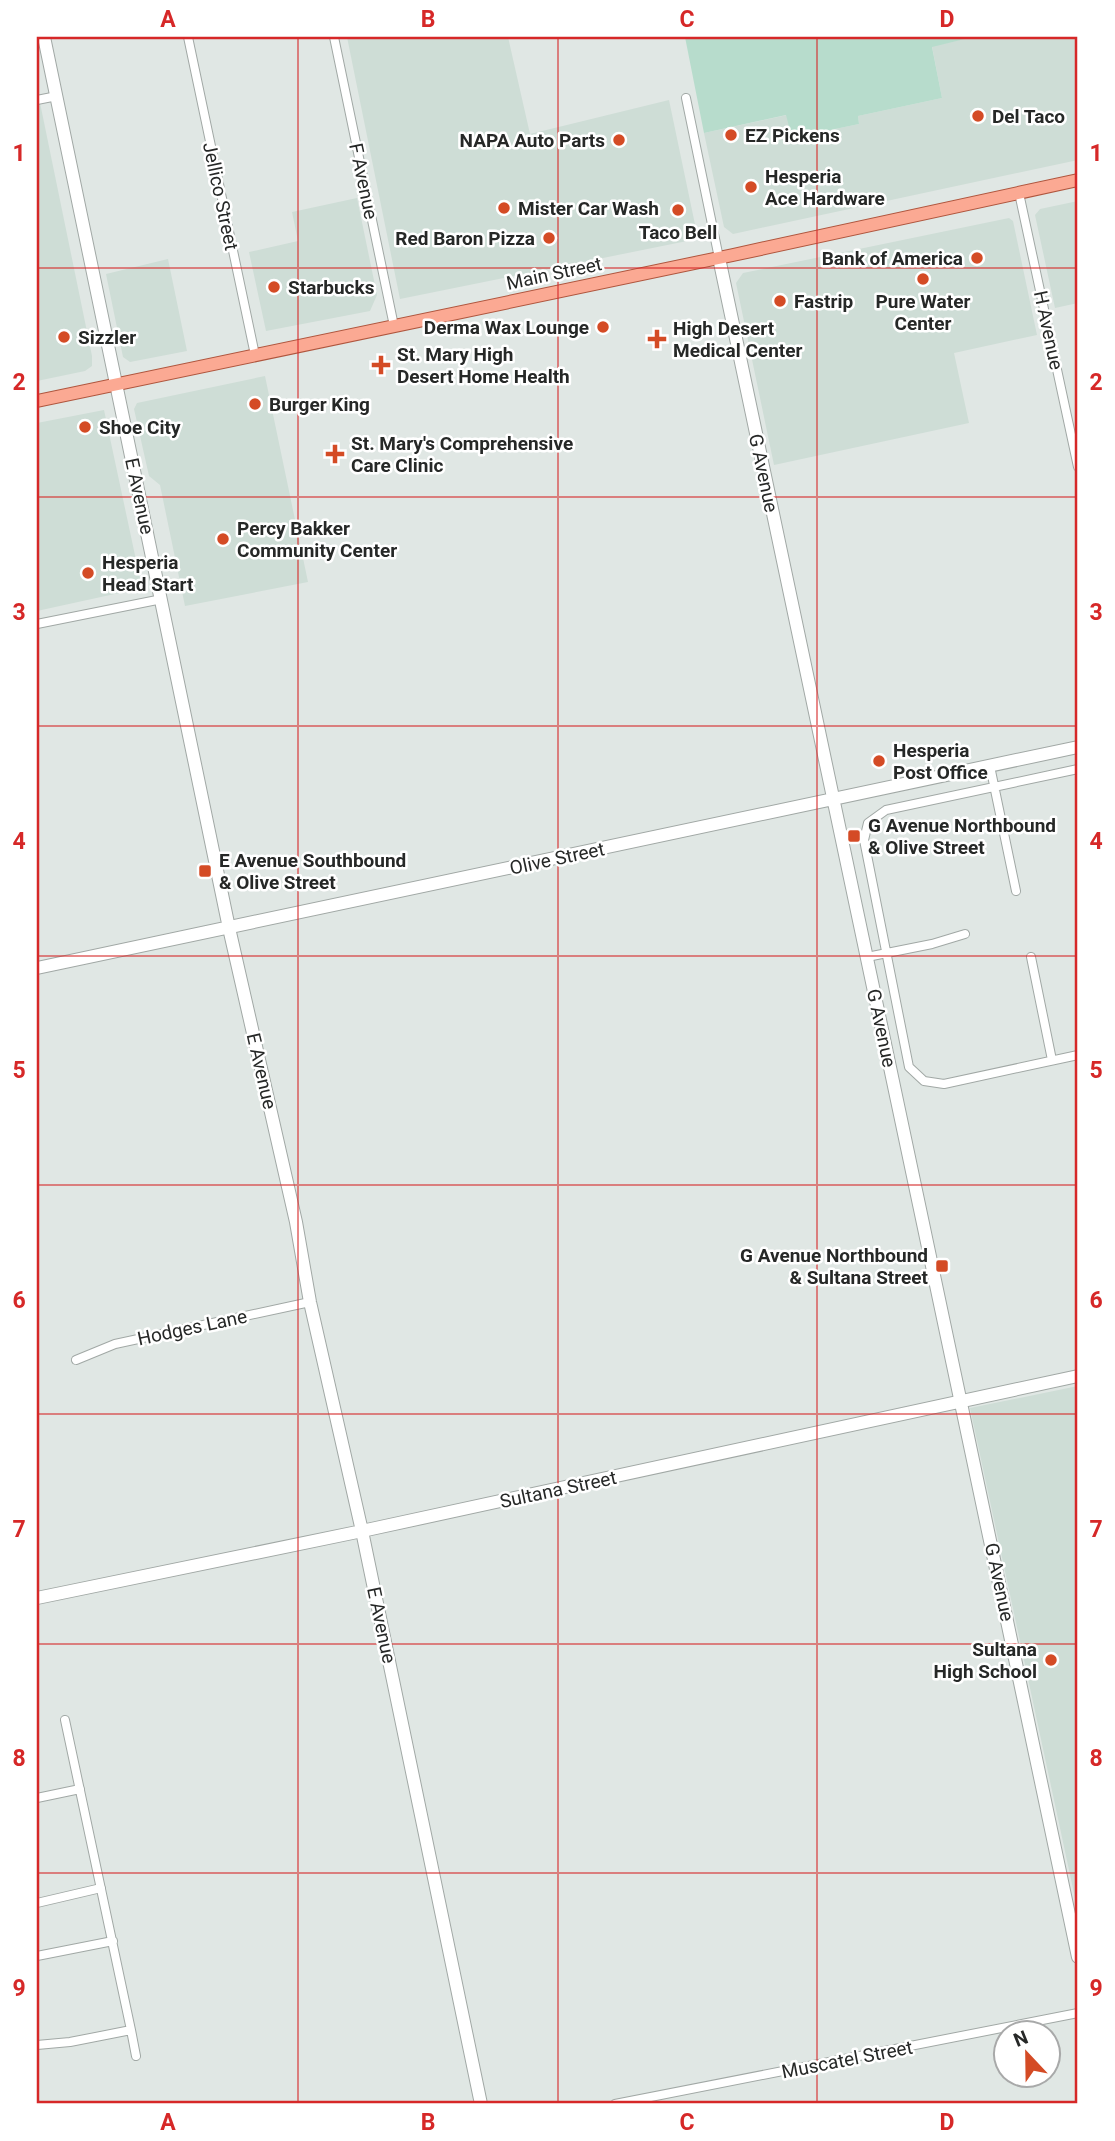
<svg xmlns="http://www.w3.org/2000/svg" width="1115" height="2141" font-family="Roboto,sans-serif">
<rect width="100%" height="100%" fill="#e0e7e4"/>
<path fill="#ceddd6" d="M 347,37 L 508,37 L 530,134 L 669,100 L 697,234 L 692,240 L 400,299 Z
M 973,37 L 1078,37 L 1078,160 L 733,234 L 724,227 L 704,133 L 787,115 L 792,138 L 859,124 L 858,116 L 942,98 L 932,46 Z
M 38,93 L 92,356 L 92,366 L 85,371 L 37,381 Z
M 357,198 L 377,295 L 370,311 L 266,331 L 249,252 L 298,241 L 292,212 Z
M 1078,201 L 1078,303 L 1055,308 L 1035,215 L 1040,209 Z
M 1009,218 L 1013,221 L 1037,335 L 954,353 L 969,423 L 774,465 L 736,283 L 743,273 Z
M 168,259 L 187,351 L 130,362 L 123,357 L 106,274 Z
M 265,376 L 308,582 L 185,606 L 160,485 L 149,476 L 134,409 L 137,403 Z
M 104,410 L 142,588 L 37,611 L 37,423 Z
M 1078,1386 L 1078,1912 L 970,1408 Z"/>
<path fill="#b7dccc" d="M 685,37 L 973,37 L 932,47 L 942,98 L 858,116 L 859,124 L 792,138 L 786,115 L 704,133 Z"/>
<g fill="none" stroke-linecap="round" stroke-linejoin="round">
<g stroke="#a1a8a5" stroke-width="10">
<path id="street" d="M 188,37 L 255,355
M 334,37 L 394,326
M 686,98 L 719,258
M 37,100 L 57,96
M 1019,193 L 1078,467
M 37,624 L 162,599
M 990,766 L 1016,891
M 1078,769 L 886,810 L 868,823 L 864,840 L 909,1067 L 924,1081 L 944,1084 L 1078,1055
M 867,957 L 932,944 L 965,934
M 1031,957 L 1052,1060
M 76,1360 L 115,1344 L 310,1302
M 65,1720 L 131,2030
M 37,1798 L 80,1789
M 37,1903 L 101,1888
M 37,1956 L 113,1941
M 37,2045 L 70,2042 L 131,2030 L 136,2056
M 615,2104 L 1078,2013"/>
</g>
<g stroke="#a1a8a5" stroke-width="14">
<path id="secondary" d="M 44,37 L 229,928 L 296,1222 L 310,1302 L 362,1531 L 481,2104
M 719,258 L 1078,1957
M 37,968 L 1078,747
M 37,1598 L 362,1531 L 1078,1376"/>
</g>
<g stroke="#af563e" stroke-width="14">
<path id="primary" d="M 37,401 L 733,255 L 1078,180"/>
</g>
<use href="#street" stroke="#fff" stroke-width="8"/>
<use href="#secondary" stroke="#fff" stroke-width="12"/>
<use href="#primary" stroke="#fba993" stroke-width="12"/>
</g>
<path fill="none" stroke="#d62828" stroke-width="2" stroke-opacity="0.55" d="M 298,37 L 298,2104M 558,37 L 558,2104M 817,37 L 817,2104M 37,268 L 1078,268M 37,497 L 1078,497M 37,726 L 1078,726M 37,956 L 1078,956M 37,1185 L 1078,1185M 37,1414 L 1078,1414M 37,1644 L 1078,1644M 37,1873 L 1078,1873"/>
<g fill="#d44b25" stroke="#fff" stroke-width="2.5">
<circle cx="978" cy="116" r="7"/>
<circle cx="731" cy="135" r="7"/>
<circle cx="619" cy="140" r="7"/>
<circle cx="751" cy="187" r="7"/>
<circle cx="504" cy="208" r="7"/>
<circle cx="678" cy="210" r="7"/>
<circle cx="549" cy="238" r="7"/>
<circle cx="977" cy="258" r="7"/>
<circle cx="923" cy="279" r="7"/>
<circle cx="274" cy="287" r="7"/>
<circle cx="780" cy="301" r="7"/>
<circle cx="603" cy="327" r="7"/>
<circle cx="64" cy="337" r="7"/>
<path d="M653.5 328.5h7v7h7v7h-7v7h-7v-7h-7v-7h7z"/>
<path d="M377.5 354.5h7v7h7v7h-7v7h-7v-7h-7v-7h7z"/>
<circle cx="255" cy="404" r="7"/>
<circle cx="85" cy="427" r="7"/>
<path d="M331.5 443.5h7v7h7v7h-7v7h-7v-7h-7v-7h7z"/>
<circle cx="223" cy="539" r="7"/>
<circle cx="88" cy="573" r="7"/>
<circle cx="879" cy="761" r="7"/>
<rect x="847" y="829" width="14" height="14" rx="3.5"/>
<rect x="198" y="864" width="14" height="14" rx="3.5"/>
<rect x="935" y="1259" width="14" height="14" rx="3.5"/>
<circle cx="1051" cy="1660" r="7"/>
</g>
<g text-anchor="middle" stroke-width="5" stroke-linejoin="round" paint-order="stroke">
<g font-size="19" font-weight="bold" fill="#262827" stroke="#fff" text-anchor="start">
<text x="992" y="123">Del Taco</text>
<text x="745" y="142">EZ Pickens</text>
<text x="605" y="147" text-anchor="end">NAPA Auto Parts</text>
<text x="765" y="183">Hesperia<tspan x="765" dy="22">Ace Hardware</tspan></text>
<text x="518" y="215">Mister Car Wash</text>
<text x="678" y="239" text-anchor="middle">Taco Bell</text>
<text x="535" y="245" text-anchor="end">Red Baron Pizza</text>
<text x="963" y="265" text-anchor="end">Bank of America</text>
<text x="288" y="294">Starbucks</text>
<text x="794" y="308">Fastrip</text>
<text x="923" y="308" text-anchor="middle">Pure Water<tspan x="923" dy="22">Center</tspan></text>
<text x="589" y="334" text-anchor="end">Derma Wax Lounge</text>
<text x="673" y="335">High Desert<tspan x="673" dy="22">Medical Center</tspan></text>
<text x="78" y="344">Sizzler</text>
<text x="397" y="361">St. Mary High<tspan x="397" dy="22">Desert Home Health</tspan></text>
<text x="269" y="411">Burger King</text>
<text x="99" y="434">Shoe City</text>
<text x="351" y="450">St. Mary's Comprehensive<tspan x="351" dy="22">Care Clinic</tspan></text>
<text x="237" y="535">Percy Bakker<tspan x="237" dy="22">Community Center</tspan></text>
<text x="102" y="569">Hesperia<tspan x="102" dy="22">Head Start</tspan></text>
<text x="893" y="757">Hesperia<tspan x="893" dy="22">Post Office</tspan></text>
<text x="868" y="832">G Avenue Northbound<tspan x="868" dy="22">&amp; Olive Street</tspan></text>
<text x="219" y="867">E Avenue Southbound<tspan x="219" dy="22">&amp; Olive Street</tspan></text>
<text x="928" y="1262" text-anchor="end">G Avenue Northbound<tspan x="928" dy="22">&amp; Sultana Street</tspan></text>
<text x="1037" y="1656" text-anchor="end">Sultana<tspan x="1037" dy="22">High School</tspan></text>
</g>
<g font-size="19" fill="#262827" stroke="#fff">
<text transform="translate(364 181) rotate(78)" y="7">F Avenue</text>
<text transform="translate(221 196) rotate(78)" y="7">Jellico Street</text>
<text transform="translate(554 273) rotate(-12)" y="7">Main Street</text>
<text transform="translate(1049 330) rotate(78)" y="7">H Avenue</text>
<text transform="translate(764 473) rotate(78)" y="7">G Avenue</text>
<text transform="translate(140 496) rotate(78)" y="7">E Avenue</text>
<text transform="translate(557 858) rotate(-12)" y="7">Olive Street</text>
<text transform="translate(882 1028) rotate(78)" y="7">G Avenue</text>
<text transform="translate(262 1071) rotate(77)" y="7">E Avenue</text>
<text transform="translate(192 1327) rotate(-12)" y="7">Hodges Lane</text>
<text transform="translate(558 1489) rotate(-12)" y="7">Sultana Street</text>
<text transform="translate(1000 1582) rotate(78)" y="7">G Avenue</text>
<text transform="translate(382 1625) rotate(78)" y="7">E Avenue</text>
<text transform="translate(847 2059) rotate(-11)" y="7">Muscatel Street</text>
</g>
</g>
<rect width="1115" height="2141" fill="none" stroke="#ffffff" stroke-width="77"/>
<g transform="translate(1027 2054) rotate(338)"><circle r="33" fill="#ffffff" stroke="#a8a9a9" stroke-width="2"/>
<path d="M0-5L12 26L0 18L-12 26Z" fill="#d44b25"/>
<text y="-10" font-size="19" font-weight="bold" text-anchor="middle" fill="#262827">N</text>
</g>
<rect x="38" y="38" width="1038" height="2064" fill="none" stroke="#d62828" stroke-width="2.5"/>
<g font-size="23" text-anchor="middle" font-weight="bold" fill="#d62828">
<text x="168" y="27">A</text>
<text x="428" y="27">B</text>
<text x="687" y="27">C</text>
<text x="947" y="27">D</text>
<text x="19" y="161">1</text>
<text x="1096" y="161">1</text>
<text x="19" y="390">2</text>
<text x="1096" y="390">2</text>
<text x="19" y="620">3</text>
<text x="1096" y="620">3</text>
<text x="19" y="849">4</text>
<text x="1096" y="849">4</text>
<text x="19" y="1078">5</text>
<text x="1096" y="1078">5</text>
<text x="19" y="1308">6</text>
<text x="1096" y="1308">6</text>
<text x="19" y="1537">7</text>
<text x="1096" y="1537">7</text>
<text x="19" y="1766">8</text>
<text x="1096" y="1766">8</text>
<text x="19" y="1996">9</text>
<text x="1096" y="1996">9</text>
<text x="168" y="2130">A</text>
<text x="428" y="2130">B</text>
<text x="687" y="2130">C</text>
<text x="947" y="2130">D</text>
</g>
</svg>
